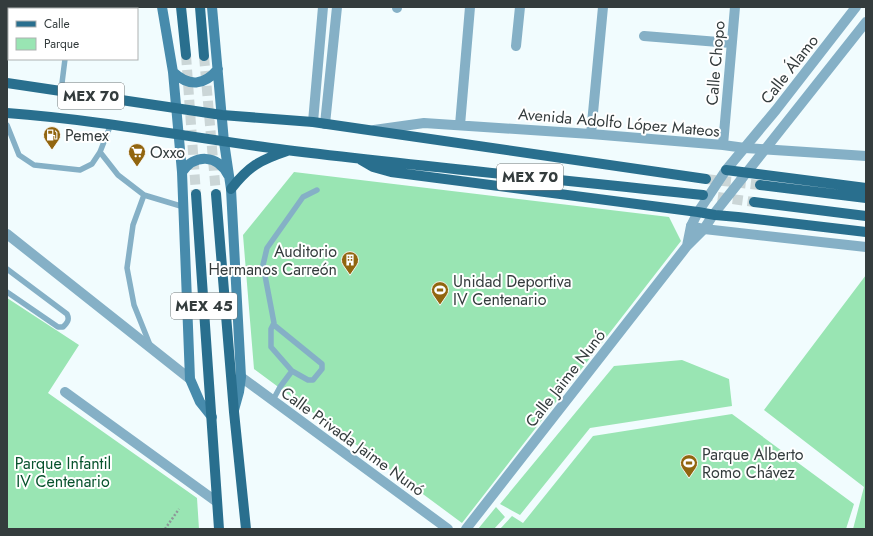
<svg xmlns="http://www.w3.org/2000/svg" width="873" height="536" font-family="Jost,sans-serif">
<rect width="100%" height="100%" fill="#f1fcfe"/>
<path fill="#99e5b3" d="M 294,172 L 669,217 L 681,241 L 462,523 L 254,369 L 243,235 Z
M 866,275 L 866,529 L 853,529 L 864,487 L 764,410 Z
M 7,298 L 79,345 L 48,393 L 197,498 L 199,529 L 7,529 Z
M 682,360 L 729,379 L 732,406 L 590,428 L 520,515 L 500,504 L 614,366 Z
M 732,414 L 854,504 L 846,529 L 500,529 L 512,516 L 523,523 L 593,436 Z
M 496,507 L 505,517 L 494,529 L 478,529 Z"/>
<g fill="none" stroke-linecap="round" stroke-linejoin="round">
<path stroke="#cbd6d7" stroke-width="10" stroke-dasharray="10 5" stroke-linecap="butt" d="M 186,55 L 196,194
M 204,56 L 216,194
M 706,179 L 760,185
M 703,195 L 754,202"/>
<path stroke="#8d9798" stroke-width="2.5" stroke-dasharray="2 2" stroke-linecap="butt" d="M 165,529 L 179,509"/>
<path stroke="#85b0c6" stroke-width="5.5" d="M 7,22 L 9,23
M 61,91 L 65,59
M 7,125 L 19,155 L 34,165 L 80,170 L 92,164 L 100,152 L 111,124
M 100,152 L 118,175 L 144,195 L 184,207
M 144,195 L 133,225 L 127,268 L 134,305 L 150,345
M 7,269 L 67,314 C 70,320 67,323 63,327 L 58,327 L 7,292
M 274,325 L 322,364 L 322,369 L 313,380 L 308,380 L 292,371
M 273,400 L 280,387 L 292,371 L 271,347 L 271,329 L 274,323 L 263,265 L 267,248 L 303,197 L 317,190"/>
<path stroke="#85b0c6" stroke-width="10" d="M 397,8 L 397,7
M 644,36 L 731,43
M 516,46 L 520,7
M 460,125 L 470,7
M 374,130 L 424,123 L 591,134 L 723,145 L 745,148 L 866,156
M 591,134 L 603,7
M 723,145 L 735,7
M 691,226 L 704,229 L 866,247
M 7,234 L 190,379
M 241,377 L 448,529
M 65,392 L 217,502"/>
<path stroke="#85b0c6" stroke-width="10" d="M 313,122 L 323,7
M 325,124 L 337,7
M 687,246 L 691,226 L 698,212 L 726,170 L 776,110 L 856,7
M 466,529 L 687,246 L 704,229 L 713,215 L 866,22"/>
<path stroke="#478bac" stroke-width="10" d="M 162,7 L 173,72 L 182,172 L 190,379 L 200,402 L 212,417
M 212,7 L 224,142 L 231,189 L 241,377 L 239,392 L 234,410
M 173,72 C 189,87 204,86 218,69
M 182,172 C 195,154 217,154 228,175"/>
<path stroke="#296f8e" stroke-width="10" d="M 181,7 L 186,55
M 200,7 L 204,56
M 7,83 L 222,115 L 313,122 L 706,179
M 7,113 C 101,120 193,138 286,150 C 425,167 564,180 703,195
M 361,160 L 373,167 L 391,172 L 698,212 L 715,215 L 738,217 L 866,232
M 726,170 L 866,188
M 760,185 L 866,198
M 231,189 C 249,166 260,160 287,151
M 196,194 L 219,529
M 216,194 L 234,412 L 246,529
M 754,202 L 866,216"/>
</g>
<defs>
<g id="fuel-pin" transform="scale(0.9)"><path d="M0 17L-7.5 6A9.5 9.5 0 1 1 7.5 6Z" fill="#91650f" stroke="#fff"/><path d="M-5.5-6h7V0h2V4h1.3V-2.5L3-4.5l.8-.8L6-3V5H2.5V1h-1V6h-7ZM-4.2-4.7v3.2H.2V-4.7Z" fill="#fff"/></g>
<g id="supermarket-pin" transform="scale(0.9)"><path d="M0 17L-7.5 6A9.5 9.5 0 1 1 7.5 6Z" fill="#91650f" stroke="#fff"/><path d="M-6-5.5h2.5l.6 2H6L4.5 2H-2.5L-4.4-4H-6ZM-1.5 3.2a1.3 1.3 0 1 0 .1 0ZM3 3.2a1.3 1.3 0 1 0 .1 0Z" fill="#fff"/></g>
<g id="building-pin" transform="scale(0.9)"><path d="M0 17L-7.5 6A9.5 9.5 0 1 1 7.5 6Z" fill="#91650f" stroke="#fff"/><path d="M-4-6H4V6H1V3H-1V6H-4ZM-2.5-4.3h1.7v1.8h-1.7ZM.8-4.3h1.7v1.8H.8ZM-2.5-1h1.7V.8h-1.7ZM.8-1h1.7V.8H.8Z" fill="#fff"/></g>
<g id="stadium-pin" transform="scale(0.9)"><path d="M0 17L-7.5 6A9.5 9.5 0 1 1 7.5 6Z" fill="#91650f" stroke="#fff"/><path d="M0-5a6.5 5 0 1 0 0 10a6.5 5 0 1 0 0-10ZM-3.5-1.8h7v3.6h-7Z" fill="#fff"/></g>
</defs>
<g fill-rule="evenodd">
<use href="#fuel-pin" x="52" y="135"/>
<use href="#supermarket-pin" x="137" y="152"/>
<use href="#building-pin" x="350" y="260"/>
<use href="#stadium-pin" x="440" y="290"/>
<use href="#stadium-pin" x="689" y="463"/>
</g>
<g text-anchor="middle" stroke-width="4" stroke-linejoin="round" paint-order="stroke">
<g fill="#fff" stroke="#717677" stroke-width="1">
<rect x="58" y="83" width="66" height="26" rx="3"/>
<rect x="497" y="164" width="66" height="26" rx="3"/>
<rect x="171" y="293" width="66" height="26" rx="3"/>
</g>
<g font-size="15" font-weight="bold" fill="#343c3d">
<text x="91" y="101">MEX 70</text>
<text x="530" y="182">MEX 70</text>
<text x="204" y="311">MEX 45</text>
</g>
<g font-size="16" fill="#343c3d" stroke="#fff">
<text transform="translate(715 63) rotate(-85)" y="6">Calle Chopo</text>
<text transform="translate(789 69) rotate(-52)" y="6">Calle Álamo</text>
<text transform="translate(619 122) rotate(5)" y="6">Avenida Adolfo López Mateos</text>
<text transform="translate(565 378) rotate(-52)" y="6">Calle Jaime Nunó</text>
<text transform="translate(353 441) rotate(36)" y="6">Calle Privada Jaime Nunó</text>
</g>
<g font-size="16" fill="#343c3d" stroke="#fff" text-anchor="start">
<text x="65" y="141">Pemex</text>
<text x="150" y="158">Oxxo</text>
<text x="337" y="257" text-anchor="end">Auditorio<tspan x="337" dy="18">Hermanos Carreón</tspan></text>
<text x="453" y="287">Unidad Deportiva<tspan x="453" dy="18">IV Centenario</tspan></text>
<text x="702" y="460">Parque Alberto<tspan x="702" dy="18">Romo Chávez</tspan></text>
</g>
<g font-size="16" fill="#07522d" stroke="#fff">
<text x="63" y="469">Parque Infantil<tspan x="63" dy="18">IV Centenario</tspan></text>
</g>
</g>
<rect width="873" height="536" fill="none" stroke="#343c3d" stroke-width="16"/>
<rect x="8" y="8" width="130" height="52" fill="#ffffff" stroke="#aeb1b1"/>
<rect x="16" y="21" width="20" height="6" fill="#296f8e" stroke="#aeb1b1"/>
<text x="44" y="28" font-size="12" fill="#343c3d">Calle</text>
<rect x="16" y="38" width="20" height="12" fill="#99e5b3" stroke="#aeb1b1"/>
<text x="44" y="48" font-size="12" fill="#343c3d">Parque</text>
</svg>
